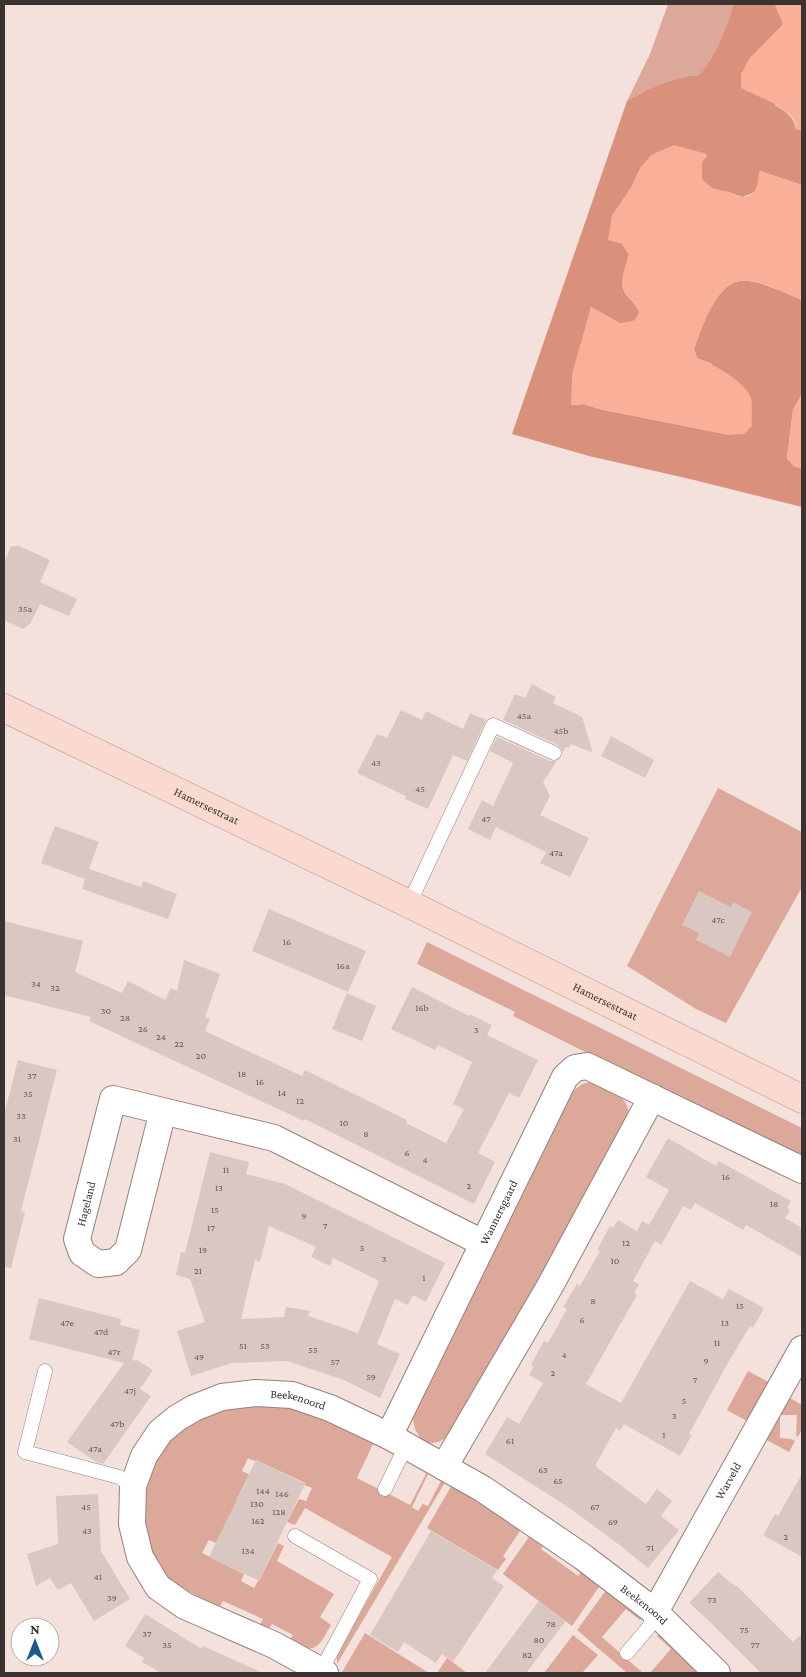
<svg xmlns="http://www.w3.org/2000/svg" width="806" height="1677" font-family="'Crimson Pro',serif">
<rect width="100%" height="100%" fill="#f4e1dc"/>
<path fill="#dba899" d="M 668,4 L 734,4 C 725,29 717,55 699,75 C 672,77 649,88 627,101 L 650,54 Z
M 718,788 L 802,832 L 802,887 L 726,1023 L 696,1009 L 627,966 Z
M 427,942 L 802,1128 L 802,1160 L 513,1016 L 515,1012 L 417,964 Z
M 590,1082 C 608,1083 626,1095 629,1113 L 526,1303 L 447,1437 C 428,1452 413,1436 413,1416 L 568,1095 L 582,1084 Z
M 748,1371 L 774,1385 L 752,1424 L 727,1410 Z
M 787,1396 L 802,1405 L 802,1429 L 798,1437 L 796,1435 L 797,1415 L 780,1415 L 780,1438 L 791,1439 L 795,1441 L 789,1452 L 763,1438 Z
M 277,1404 L 309,1412 L 392,1450 L 391,1453 L 373,1444 L 357,1478 L 410,1505 L 427,1472 L 430,1470 L 412,1507 L 418,1511 L 423,1504 L 428,1506 L 443,1477 L 447,1479 L 337,1664 L 337,1655 L 339,1651 L 392,1557 L 305,1508 L 295,1525 L 287,1522 L 299,1499 L 306,1501 L 312,1488 L 305,1485 L 305,1483 L 256,1460 L 255,1461 L 248,1458 L 242,1471 L 249,1474 L 237,1499 L 244,1503 L 229,1516 L 216,1543 L 209,1540 L 202,1553 L 244,1574 L 241,1581 L 254,1588 L 258,1581 L 259,1581 L 278,1543 L 284,1546 L 277,1561 L 334,1594 L 320,1617 L 331,1625 C 317,1649 317,1654 289,1642 L 293,1635 L 272,1624 L 268,1630 L 259,1626 L 263,1619 L 223,1601 L 219,1608 L 177,1585 L 164,1574 L 150,1554 L 140,1509 L 151,1468 L 168,1442 L 187,1427 L 201,1419 L 219,1412 L 236,1407 Z
M 453,1483 L 522,1528 L 503,1556 L 506,1559 L 498,1570 L 427,1528 Z
M 531,1534 L 545,1543 L 541,1549 L 578,1576 L 583,1570 L 601,1584 L 572,1626 L 503,1574 Z
M 607,1589 L 642,1618 L 640,1620 L 626,1609 L 602,1637 L 643,1673 L 627,1673 L 577,1630 Z
M 365,1633 L 429,1673 L 345,1673 L 342,1672 Z
M 659,1634 L 702,1673 L 650,1673 L 671,1649 L 657,1636 Z
M 573,1635 L 598,1655 L 582,1673 L 544,1673 Z
M 447,1658 L 467,1673 L 437,1673 Z"/>
<path fill="#d9917b" d="M 734,4 L 777,4 L 776,7 L 784,24 L 771,38 L 775,105 C 785,111 794,116 796,129 L 802,130 L 802,185 L 760,171 L 758,187 L 753,193 L 742,197 L 728,192 L 713,189 L 702,180 L 702,162 L 707,155 L 641,167 L 631,188 L 612,216 L 609,240 L 621,243 L 629,254 C 627,266 618,282 625,293 C 630,300 637,305 640,313 L 634,321 L 620,324 L 591,307 L 571,405 L 584,404 L 599,409 L 730,435 L 712,364 L 697,358 L 694,349 C 701,330 715,284 740,281 C 758,279 785,293 802,300 L 802,394 L 793,410 L 787,458 L 794,466 L 802,469 L 802,507 L 690,479 L 589,456 L 512,434 L 627,101 C 649,88 672,77 699,75 C 717,55 725,29 734,4 Z"/>
<path fill="#f9af98" d="M 777,4 L 802,4 L 802,130 L 796,129 C 796,128 795,121 795,121 C 788,107 754,95 741,88 L 741,74 L 749,59 L 783,24 L 775,6 Z
M 674,145 L 707,154 L 702,162 L 702,180 C 714,191 716,188 731,193 C 734,194 739,197 742,197 C 758,197 758,182 759,171 L 802,185 L 802,300 C 784,293 760,279 740,281 C 715,284 701,330 694,349 L 697,358 C 714,365 744,380 751,398 C 753,406 751,418 752,426 L 744,434 L 730,435 L 599,409 L 584,404 L 571,405 L 572,374 L 591,307 L 620,323 L 634,321 L 639,313 C 637,305 630,300 625,293 C 618,282 627,266 629,254 L 621,243 L 608,240 L 612,216 L 631,188 L 641,167 L 651,155 Z
M 802,394 L 802,469 L 794,466 L 787,458 L 793,410 Z"/>
<path fill="#dac7c1" fill-rule="evenodd" d="M 11,546 L 19,546 L 50,560 L 40,582 L 77,599 L 69,616 L 40,604 L 30,624 L 23,629 L 4,620 L 4,563 Z
M 532,684 L 556,697 L 553,703 L 582,717 L 593,753 L 571,744 L 569,748 L 566,747 L 563,752 L 558,745 L 503,720 L 515,694 L 525,698 Z
M 401,710 L 422,720 L 426,711 L 463,729 L 470,713 L 486,720 L 467,761 L 453,755 L 428,809 L 405,799 L 406,796 L 357,773 L 377,734 L 387,738 Z
M 611,736 L 654,760 L 645,778 L 601,756 Z
M 497,737 L 550,761 L 557,761 L 543,782 L 550,796 L 540,815 L 589,838 L 570,877 L 540,863 L 546,852 L 496,827 L 490,840 L 468,829 L 482,800 L 493,806 L 513,763 L 490,751 Z
M 55,826 L 99,842 L 89,869 L 141,887 L 143,881 L 177,894 L 168,919 L 82,889 L 85,879 L 41,863 Z
M 699,891 L 731,907 L 733,902 L 752,912 L 730,957 L 696,940 L 699,933 L 682,925 Z
M 269,909 L 366,951 L 348,992 L 252,951 Z
M 4,921 L 83,941 L 75,972 L 122,993 L 128,981 L 165,1000 L 171,988 L 177,991 L 184,960 L 220,974 L 205,1017 L 210,1019 L 205,1031 L 302,1076 L 305,1070 L 407,1120 L 406,1123 L 446,1143 L 464,1109 L 453,1104 L 472,1062 L 438,1045 L 435,1050 L 391,1029 L 412,987 L 469,1016 L 470,1014 L 492,1025 L 487,1035 L 538,1060 L 519,1098 L 509,1093 L 478,1153 L 495,1162 L 474,1204 L 305,1119 L 304,1121 L 89,1021 L 91,1017 L 4,995 Z
M 347,993 L 376,1006 L 362,1041 L 332,1029 Z
M 18,1060 L 57,1070 L 21,1211 L 25,1212 L 11,1268 L 4,1267 L 4,1115 Z
M 668,1138 L 716,1166 L 719,1161 L 791,1201 L 787,1208 L 790,1210 L 785,1218 L 802,1228 L 802,1257 L 746,1225 L 743,1230 L 695,1203 L 691,1210 L 683,1206 L 661,1245 L 655,1241 L 633,1281 L 639,1284 L 634,1293 L 637,1295 L 586,1384 L 621,1403 L 690,1281 L 723,1299 L 729,1289 L 764,1308 L 753,1328 L 750,1326 L 729,1361 L 689,1434 L 692,1435 L 680,1456 L 624,1424 L 620,1431 L 616,1428 L 595,1466 L 646,1504 L 657,1489 L 672,1501 L 661,1516 L 679,1530 L 648,1568 L 621,1546 L 568,1507 L 485,1454 L 507,1417 L 519,1424 L 543,1383 L 529,1375 L 534,1367 L 531,1365 L 544,1341 L 548,1343 L 567,1309 L 563,1307 L 577,1284 L 580,1286 L 600,1251 L 597,1250 L 610,1226 L 613,1228 L 618,1220 L 637,1231 L 642,1221 L 649,1225 L 669,1190 L 646,1177 Z
M 210,1152 L 249,1162 L 246,1174 L 285,1184 L 445,1263 L 426,1302 L 413,1295 L 408,1305 L 395,1299 L 377,1344 L 400,1354 L 380,1398 L 344,1380 L 287,1361 L 232,1363 L 191,1376 L 177,1331 L 205,1322 L 190,1279 L 176,1275 L 181,1252 L 185,1253 ZM 269,1226 L 316,1247 L 311,1257 L 330,1266 L 333,1258 L 379,1281 L 358,1333 L 308,1316 L 310,1311 L 286,1307 L 284,1317 L 241,1319 L 255,1260 L 260,1262 Z
M 39,1298 L 121,1319 L 120,1325 L 140,1330 L 132,1361 L 137,1360 L 153,1370 L 140,1389 L 151,1396 L 103,1464 L 96,1462 L 67,1442 L 124,1363 L 29,1339 Z
M 256,1460 L 305,1484 L 259,1581 L 209,1557 Z
M 802,1474 L 802,1557 L 763,1535 L 775,1514 L 778,1516 Z
M 98,1494 L 101,1551 L 130,1599 L 94,1621 L 71,1583 L 58,1590 L 50,1578 L 36,1586 L 27,1554 L 58,1544 L 56,1496 Z
M 431,1531 L 497,1570 L 492,1578 L 504,1586 L 453,1662 L 442,1654 L 436,1663 L 404,1642 L 398,1652 L 370,1635 Z
M 718,1572 L 735,1586 L 736,1585 L 793,1642 L 802,1634 L 802,1673 L 761,1673 L 707,1619 L 689,1603 Z
M 539,1601 L 566,1621 L 526,1673 L 485,1673 Z
M 145,1614 L 202,1649 L 203,1646 L 263,1673 L 161,1673 L 142,1662 L 144,1658 L 125,1646 Z"/>
<g fill="none" stroke-linecap="round" stroke-linejoin="round">
<g stroke="#93827d" stroke-width="15">
<path id="service" d="M 409,904 L 493,725 L 554,753
M 45,1371 L 25,1452 L 119,1477 L 133,1486
M 385,1489 L 406,1446
M 295,1536 L 370,1579 L 321,1671
M 627,1653 L 649,1627 L 655,1612"/>
</g>
<g stroke="#93827d" stroke-width="28">
<g id="minor">
<path id="s1" d="M 163,1111 L 128,1250 L 116,1262 L 98,1264 L 82,1253 L 77,1239 L 113,1099 L 274,1138 L 483,1243"/>
<path id="s2" d="M 389,1436 L 565,1077 L 575,1068 L 587,1066 L 802,1170"/>
<path d="M 444,1467 L 550,1286 L 652,1097"/>
<path id="s3" d="M 655,1612 L 802,1349"/>
<path id="s4" d="M 325,1673 L 274,1645 L 185,1606 L 158,1587 L 140,1557 L 132,1524 L 133,1486 L 144,1456 L 160,1432 L 177,1418 L 194,1408 L 222,1397 L 256,1393 L 292,1395 L 330,1408 L 389,1436 L 483,1489 L 583,1557 L 655,1612 L 717,1673"/>
</g>
</g>
<g stroke="#b58f84" stroke-width="29">
<g id="primary">
<path id="s5" d="M 4,708 L 399,899 L 802,1099"/>
</g>
</g>
<use href="#service" stroke="#fff" stroke-width="14"/>
<use href="#minor" stroke="#fff" stroke-width="26"/>
<use href="#primary" stroke="#fadad0" stroke-width="28"/>
</g>
<g text-anchor="middle" stroke-width="4.5" stroke-linejoin="round" paint-order="stroke">
<g font-size="10" fill="#625855">
<text x="25" y="612">35a</text>
<text x="524" y="719">45a</text>
<text x="561" y="734">45b</text>
<text x="376" y="766">43</text>
<text x="420" y="792">45</text>
<text x="486" y="822">47</text>
<text x="556" y="856">47a</text>
<text x="718" y="923">47c</text>
<text x="287" y="945">16</text>
<text x="343" y="969">16a</text>
<text x="36" y="987">34</text>
<text x="55" y="991">32</text>
<text x="422" y="1011">16b</text>
<text x="106" y="1014">30</text>
<text x="125" y="1021">28</text>
<text x="143" y="1032">26</text>
<text x="476" y="1033">3</text>
<text x="161" y="1040">24</text>
<text x="179" y="1047">22</text>
<text x="201" y="1059">20</text>
<text x="242" y="1077">18</text>
<text x="32" y="1079">37</text>
<text x="260" y="1085">16</text>
<text x="282" y="1096">14</text>
<text x="28" y="1097">35</text>
<text x="300" y="1104">12</text>
<text x="21" y="1119">33</text>
<text x="344" y="1126">10</text>
<text x="366" y="1137">8</text>
<text x="17" y="1142">31</text>
<text x="407" y="1156">6</text>
<text x="425" y="1163">4</text>
<text x="226" y="1173">11</text>
<text x="726" y="1180">16</text>
<text x="469" y="1189">2</text>
<text x="219" y="1191">13</text>
<text x="774" y="1207">18</text>
<text x="215" y="1213">15</text>
<text x="304" y="1219">9</text>
<text x="325" y="1229">7</text>
<text x="211" y="1231">17</text>
<text x="626" y="1246">12</text>
<text x="362" y="1251">5</text>
<text x="203" y="1253">19</text>
<text x="384" y="1262">3</text>
<text x="615" y="1264">10</text>
<text x="198" y="1274">21</text>
<text x="424" y="1281">1</text>
<text x="593" y="1304">8</text>
<text x="740" y="1309">15</text>
<text x="582" y="1323">6</text>
<text x="67" y="1326">47e</text>
<text x="725" y="1326">13</text>
<text x="101" y="1335">47d</text>
<text x="717" y="1346">11</text>
<text x="243" y="1349">51</text>
<text x="265" y="1349">53</text>
<text x="313" y="1353">55</text>
<text x="114" y="1355">47r</text>
<text x="564" y="1358">4</text>
<text x="199" y="1360">49</text>
<text x="706" y="1364">9</text>
<text x="335" y="1365">57</text>
<text x="553" y="1376">2</text>
<text x="371" y="1380">59</text>
<text x="695" y="1383">7</text>
<text x="130" y="1394">47j</text>
<text x="684" y="1404">5</text>
<text x="674" y="1419">3</text>
<text x="117" y="1427">47b</text>
<text x="664" y="1438">1</text>
<text x="510" y="1444">61</text>
<text x="95" y="1452">47a</text>
<text x="543" y="1473">63</text>
<text x="558" y="1484">65</text>
<text x="263" y="1494">144</text>
<text x="282" y="1497">146</text>
<text x="257" y="1507">130</text>
<text x="86" y="1510">45</text>
<text x="595" y="1510">67</text>
<text x="279" y="1515">128</text>
<text x="258" y="1524">162</text>
<text x="613" y="1525">69</text>
<text x="87" y="1534">43</text>
<text x="786" y="1540">2</text>
<text x="650" y="1551">71</text>
<text x="248" y="1554">134</text>
<text x="98" y="1580">41</text>
<text x="112" y="1601">39</text>
<text x="712" y="1603">73</text>
<text x="551" y="1627">78</text>
<text x="744" y="1633">75</text>
<text x="147" y="1637">37</text>
<text x="539" y="1643">80</text>
<text x="167" y="1648">35</text>
<text x="755" y="1648">77</text>
<text x="527" y="1658">82</text>
</g>
<g font-size="12" fill="#3a3331" stroke="#fff">
<text dy="4" stroke="none"><textPath href="#s5" startOffset="225">Hamersestraat</textPath></text>
<text dy="4" stroke="none"><textPath href="#s5" startOffset="669">Hamersestraat</textPath></text>
<text dy="4" stroke="none"><textPath href="#s1" startOffset="249">Hageland</textPath></text>
<text dy="4" stroke="none"><textPath href="#s2" startOffset="249">Wannersgaard</textPath></text>
<text dy="4" stroke="none"><textPath href="#s4" startOffset="505">Beekenoord</textPath></text>
<text dy="4" stroke="none"><textPath href="#s3" startOffset="150">Warveld</textPath></text>
<text dy="4" stroke="none"><textPath href="#s4" startOffset="910">Beekenoord</textPath></text>
</g>
</g>
<rect width="806" height="1677" fill="none" stroke="#3a3331" stroke-width="10"/>
<g transform="translate(35 1642)"><circle r="24" fill="#ffffff" stroke="#b0adad"/>
<path d="M0-4L9 19L0 12L-9 19Z" fill="#175a8f"/>
<text y="-8" font-size="14" font-weight="bold" text-anchor="middle" fill="#3a3331">N</text>
</g>
</svg>
